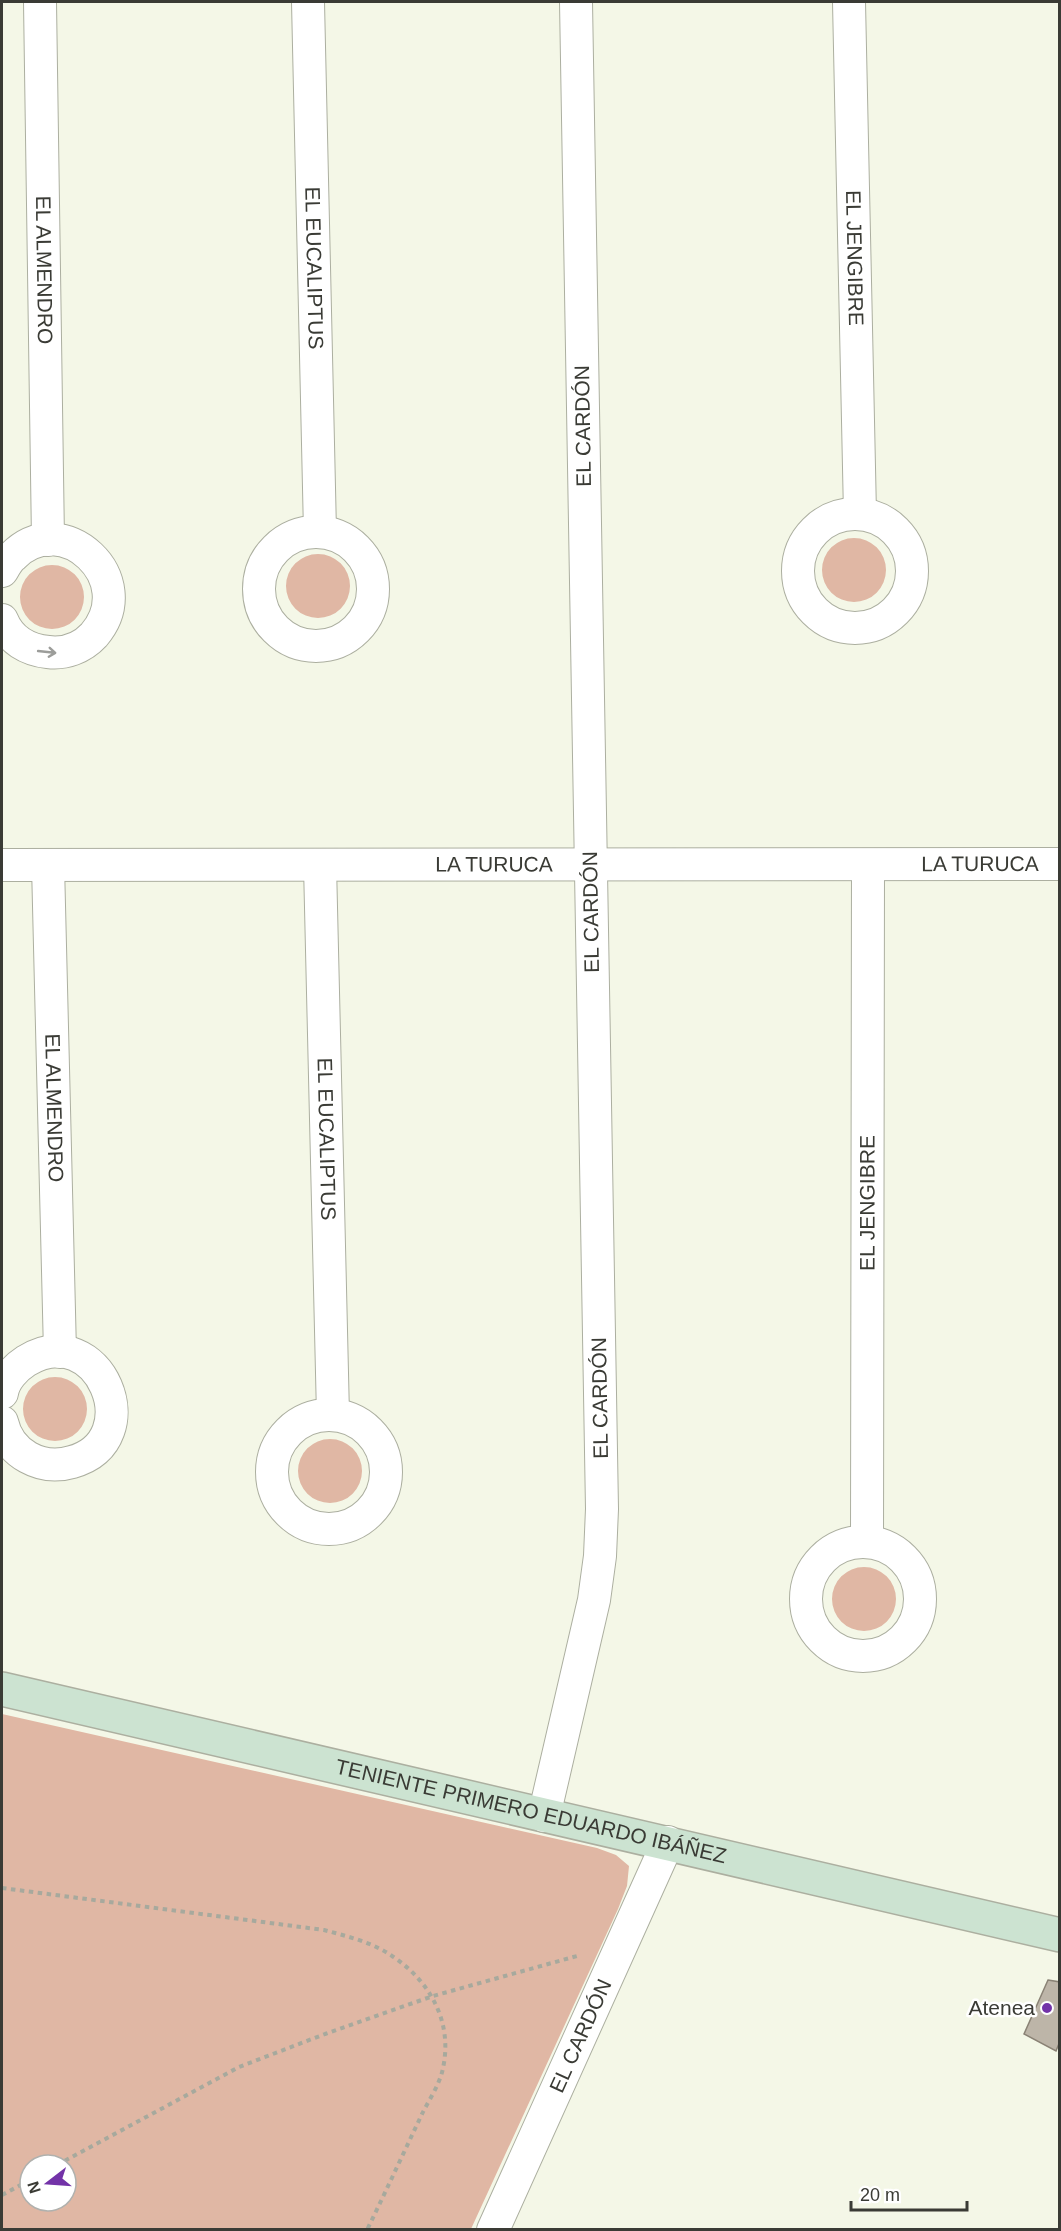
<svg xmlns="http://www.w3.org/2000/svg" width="1061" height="2231" font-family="Helvetica,sans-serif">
<rect width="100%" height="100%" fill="#f4f7e7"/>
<path fill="#e0b7a4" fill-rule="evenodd" d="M822 570a32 32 0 1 1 64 0a32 32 0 1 1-64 0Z
M286 586a32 32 0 1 1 64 0a32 32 0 1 1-64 0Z
M20 597a32 32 0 1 1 64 0a32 32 0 1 1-64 0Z
M23 1409a32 32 0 1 1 64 0a32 32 0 1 1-64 0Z
M298 1471a32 32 0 1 1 64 0a32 32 0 1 1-64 0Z
M832 1599a32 32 0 1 1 64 0a32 32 0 1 1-64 0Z
M 2,1714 L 597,1848 L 616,1855 L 629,1866 L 627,1886 L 618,1909 L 471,2229 L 2,2229 ZM 30,2165 L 66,2165 L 66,2201 L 30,2201 Z"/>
<path fill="#bdb5a8" stroke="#8a8275" stroke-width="1.5" d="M 1048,1980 L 1060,1982 L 1060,2041 L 1056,2051 L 1024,2034 Z"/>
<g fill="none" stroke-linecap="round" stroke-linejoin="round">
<g stroke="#acafa0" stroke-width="34">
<g id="street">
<path id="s1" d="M 40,2 L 48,540"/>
<path id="s2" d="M 308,2 L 320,532"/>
<path id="s3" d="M 849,2 L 860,514"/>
<circle cx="855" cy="571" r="57"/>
<circle cx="316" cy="589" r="57"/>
<path d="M 2,571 C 5,566 8,560 13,556 C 62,506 142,579 94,635 C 82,648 65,654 48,652 C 28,650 10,640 2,620"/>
<path id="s4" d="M 2,865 L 1060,864"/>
<path id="s5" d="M 48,865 L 60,1352"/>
<path id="s6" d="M 320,865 L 333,1415"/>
<path d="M 2,1393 C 4,1380 15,1368 26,1361 C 99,1316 151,1440 72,1462 C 41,1471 9,1454 2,1422"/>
<circle cx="329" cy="1472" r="57"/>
<path id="s7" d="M 867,1542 L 868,865"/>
<circle cx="863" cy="1599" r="57"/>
<path d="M 544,1816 L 594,1600 L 600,1556 L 602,1509 L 576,2"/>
<path id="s8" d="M 493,2230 L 668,1842"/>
</g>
</g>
<g stroke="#acafa0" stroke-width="36">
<g id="secondary">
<path id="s9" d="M 2,1689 C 354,1771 707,1851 1060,1935"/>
</g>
</g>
<path stroke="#a7a99d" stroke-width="4" stroke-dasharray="4.5 4.5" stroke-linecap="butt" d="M 2,1888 L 324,1930 C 346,1936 372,1942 392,1956 C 430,1981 453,2022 443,2068 C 440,2084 429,2100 422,2114 C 404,2152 386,2191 367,2230
M 57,2165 L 239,2067 L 325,2034 L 433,1996 L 577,1956
M 2,2195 L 30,2180"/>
<use href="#street" stroke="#fff" stroke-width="32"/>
<use href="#secondary" stroke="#cce3d1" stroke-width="33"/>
</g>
<defs><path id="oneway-shaft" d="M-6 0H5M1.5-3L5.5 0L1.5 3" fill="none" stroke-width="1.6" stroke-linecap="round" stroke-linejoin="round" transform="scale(1.5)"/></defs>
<use stroke="#9c9d9a" href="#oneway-shaft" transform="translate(47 652) rotate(6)"/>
<circle fill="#7333a8" stroke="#fff" stroke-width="2" cx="1047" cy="2008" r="6"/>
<g text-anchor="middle" stroke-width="5" stroke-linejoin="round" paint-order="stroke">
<g font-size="21" fill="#3a3b35" stroke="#fff">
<text dy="7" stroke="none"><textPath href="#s3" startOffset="256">EL JENGIBRE</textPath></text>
<text dy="7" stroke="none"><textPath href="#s2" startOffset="266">EL EUCALIPTUS</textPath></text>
<text dy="7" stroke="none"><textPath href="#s1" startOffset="268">EL ALMENDRO</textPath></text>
<text transform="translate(583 426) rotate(-91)" y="7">EL CARDÓN</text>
<text dy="7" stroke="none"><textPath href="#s4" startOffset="978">LA TURUCA</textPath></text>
<text dy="7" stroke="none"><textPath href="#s4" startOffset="492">LA TURUCA</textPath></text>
<text transform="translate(591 912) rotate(-91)" y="7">EL CARDÓN</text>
<text dy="7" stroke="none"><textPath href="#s5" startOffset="243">EL ALMENDRO</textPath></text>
<text dy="7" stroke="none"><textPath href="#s6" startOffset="274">EL EUCALIPTUS</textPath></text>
<text dy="7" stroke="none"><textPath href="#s7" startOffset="339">EL JENGIBRE</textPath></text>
<text transform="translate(600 1398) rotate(-91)" y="7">EL CARDÓN</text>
<text dy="7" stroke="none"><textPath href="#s9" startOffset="543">TENIENTE PRIMERO EDUARDO IBÁÑEZ</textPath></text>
<text dy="7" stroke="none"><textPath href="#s8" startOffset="213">EL CARDÓN</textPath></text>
</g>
<g font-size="21" fill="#3a3b35" stroke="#fff" text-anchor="end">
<text x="1035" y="2015">Atenea</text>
</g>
</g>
<rect width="1061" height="2231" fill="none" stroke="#3a3b35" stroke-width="6"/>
<g transform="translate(48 2183) rotate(253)"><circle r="28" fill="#ffffff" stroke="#b0b1ae" stroke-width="1.5"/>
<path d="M0-4.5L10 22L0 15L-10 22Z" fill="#7333a8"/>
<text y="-9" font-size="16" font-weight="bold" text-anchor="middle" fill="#3a3b35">N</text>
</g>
<path d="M851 2201v9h116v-9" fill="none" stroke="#3a3b35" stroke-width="3"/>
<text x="860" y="2201" font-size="18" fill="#3a3b35" stroke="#ffffff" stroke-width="4.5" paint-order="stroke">20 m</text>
</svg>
